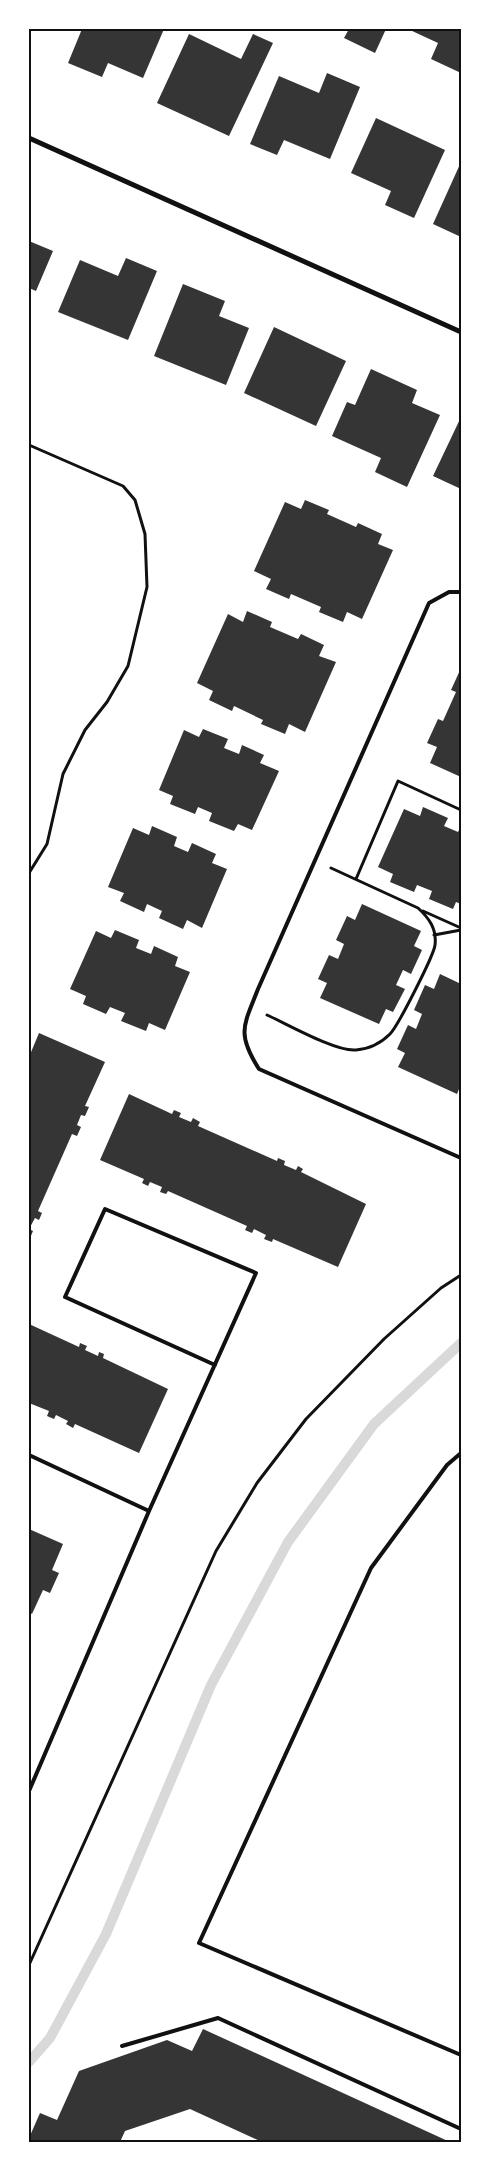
<svg xmlns="http://www.w3.org/2000/svg" width="490" height="2171" font-family="'Work Sans',sans-serif">
<rect width="100%" height="100%" fill="#fff"/>
<g fill="none" stroke-linecap="round" stroke-linejoin="round">
<path stroke="#d9d9d9" stroke-width="10" d="M 29,2062 L 50,2038 L 106,1934 L 211,1685 L 288,1542 L 374,1424 L 461,1343"/>
</g>
<path fill="#353535" d="M 82,29 L 164,29 L 143,78 L 108,63 L 102,77 L 68,63 Z
M 349,29 L 386,29 L 375,53 L 344,38 Z
M 411,29 L 461,29 L 461,73 L 431,59 L 438,43 L 410,30 Z
M 189,34 L 241,59 L 253,34 L 273,43 L 229,136 L 157,103 Z
M 327,73 L 360,87 L 330,159 L 284,140 L 277,155 L 250,144 L 279,76 L 319,93 Z
M 376,118 L 445,150 L 414,218 L 385,205 L 391,191 L 351,173 Z
M 461,162 L 461,237 L 433,224 Z
M 29,241 L 53,251 L 36,291 L 29,288 Z
M 126,258 L 157,271 L 128,340 L 58,312 L 80,260 L 118,276 Z
M 183,284 L 225,301 L 219,316 L 249,328 L 226,385 L 154,356 Z
M 274,327 L 346,361 L 316,426 L 244,393 Z
M 371,369 L 417,390 L 412,403 L 440,415 L 407,487 L 375,472 L 381,458 L 332,436 L 347,402 L 355,405 Z
M 461,417 L 461,489 L 433,476 Z
M 305,500 L 329,510 L 327,514 L 356,527 L 358,523 L 382,534 L 378,544 L 393,550 L 362,619 L 347,612 L 343,622 L 319,612 L 321,607 L 291,594 L 289,599 L 266,589 L 271,579 L 254,571 L 285,502 L 301,509 Z
M 247,611 L 272,622 L 270,627 L 298,639 L 301,634 L 324,645 L 319,656 L 336,662 L 305,732 L 289,724 L 285,734 L 261,724 L 263,720 L 234,706 L 232,711 L 209,700 L 213,691 L 197,683 L 228,614 L 243,622 Z
M 461,668 L 461,777 L 430,763 L 437,747 L 427,743 L 438,719 L 443,721 L 456,692 L 451,690 Z
M 203,729 L 228,739 L 224,748 L 239,754 L 242,745 L 264,755 L 260,763 L 279,771 L 252,830 L 238,824 L 234,831 L 209,821 L 212,813 L 198,807 L 195,814 L 170,804 L 173,796 L 159,790 L 184,730 L 199,737 Z
M 423,807 L 448,818 L 444,826 L 458,832 L 461,826 L 461,904 L 456,902 L 453,909 L 429,899 L 432,891 L 417,885 L 414,892 L 390,882 L 393,874 L 378,867 L 404,809 L 420,816 Z
M 152,826 L 177,837 L 174,846 L 188,852 L 192,843 L 216,854 L 212,863 L 227,869 L 202,928 L 187,920 L 183,929 L 159,918 L 162,911 L 147,904 L 144,912 L 120,901 L 124,893 L 108,887 L 133,828 L 149,835 Z
M 362,904 L 421,931 L 414,946 L 422,950 L 411,974 L 403,970 L 396,985 L 405,989 L 393,1012 L 386,1009 L 379,1024 L 320,998 L 327,983 L 318,979 L 329,955 L 338,959 L 344,944 L 336,940 L 347,916 L 355,920 Z
M 115,930 L 139,940 L 136,948 L 151,954 L 154,946 L 178,957 L 175,966 L 190,972 L 165,1030 L 149,1023 L 146,1031 L 121,1021 L 125,1013 L 110,1007 L 106,1014 L 83,1004 L 86,996 L 70,989 L 96,931 L 111,938 Z
M 440,974 L 461,984 L 461,1084 L 457,1094 L 398,1067 L 405,1053 L 397,1049 L 408,1025 L 416,1029 L 422,1014 L 414,1010 L 425,985 L 434,989 Z
M 39,1033 L 105,1062 L 85,1106 L 89,1107 L 85,1116 L 81,1115 L 77,1125 L 81,1127 L 77,1136 L 72,1134 L 38,1211 L 42,1213 L 39,1220 L 35,1218 L 29,1229 L 33,1231 L 30,1238 L 29,1237 L 29,1057 Z
M 129,1094 L 172,1114 L 174,1110 L 181,1113 L 179,1117 L 191,1122 L 193,1118 L 200,1122 L 198,1126 L 277,1161 L 278,1158 L 285,1161 L 284,1165 L 296,1170 L 298,1166 L 303,1169 L 301,1172 L 366,1204 L 338,1267 L 273,1239 L 272,1242 L 264,1239 L 266,1235 L 254,1229 L 252,1233 L 245,1230 L 247,1226 L 168,1191 L 166,1194 L 160,1192 L 162,1187 L 150,1182 L 148,1186 L 142,1183 L 144,1179 L 100,1160 Z
M 29,1324 L 79,1347 L 80,1343 L 87,1346 L 85,1350 L 98,1356 L 99,1352 L 104,1354 L 103,1358 L 168,1389 L 139,1453 L 75,1424 L 73,1428 L 66,1424 L 68,1421 L 56,1415 L 54,1419 L 47,1416 L 49,1411 L 29,1403 Z
M 29,1523 L 31,1524 L 29,1529 L 63,1544 L 52,1570 L 59,1573 L 50,1593 L 43,1590 L 32,1614 L 29,1612 Z
M 203,2029 L 450,2142 L 262,2142 L 190,2109 L 125,2131 L 120,2142 L 29,2142 L 29,2138 L 40,2113 L 57,2120 L 79,2071 L 167,2040 L 192,2051 Z"/>
<g fill="none" stroke-linecap="round" stroke-linejoin="round">
<path stroke="#111" stroke-width="3" d="M 29,445 L 123,486 L 135,500 L 145,534 L 147,587 L 128,666 L 107,702 L 85,730 L 63,774 L 47,844 L 29,873
M 356,879 L 398,781 L 461,810
M 423,911 L 461,928
M 434,935 L 461,930
M 267,1015 C 287,1024 336,1052 356,1050 C 369,1049 381,1043 390,1034 C 398,1026 434,955 435,945 C 437,929 429,918 418,908 L 331,868
M 29,1965 L 216,1551 L 257,1483 L 306,1419 L 384,1339 L 441,1288 L 461,1275"/>
<path stroke="#111" stroke-width="4" d="M 461,592 L 449,592 L 429,603 L 258,989 C 244,1025 236,1033 259,1069 L 461,1158
M 461,1453 L 447,1465 L 371,1568 L 199,1943 L 461,2055
M 29,1455 L 149,1511 L 29,1791
M 149,1511 L 256,1273 L 105,1209 L 65,1297 L 215,1365
M 122,2046 L 218,2018 L 461,2129"/>
<path stroke="#111" stroke-width="5" d="M 29,138 L 461,332"/>
</g>
<rect width="490" height="2171" fill="none" stroke="#ffffff" stroke-width="60"/>
<rect x="30" y="30" width="430" height="2111" fill="none" stroke="#111" stroke-width="2"/>
</svg>
